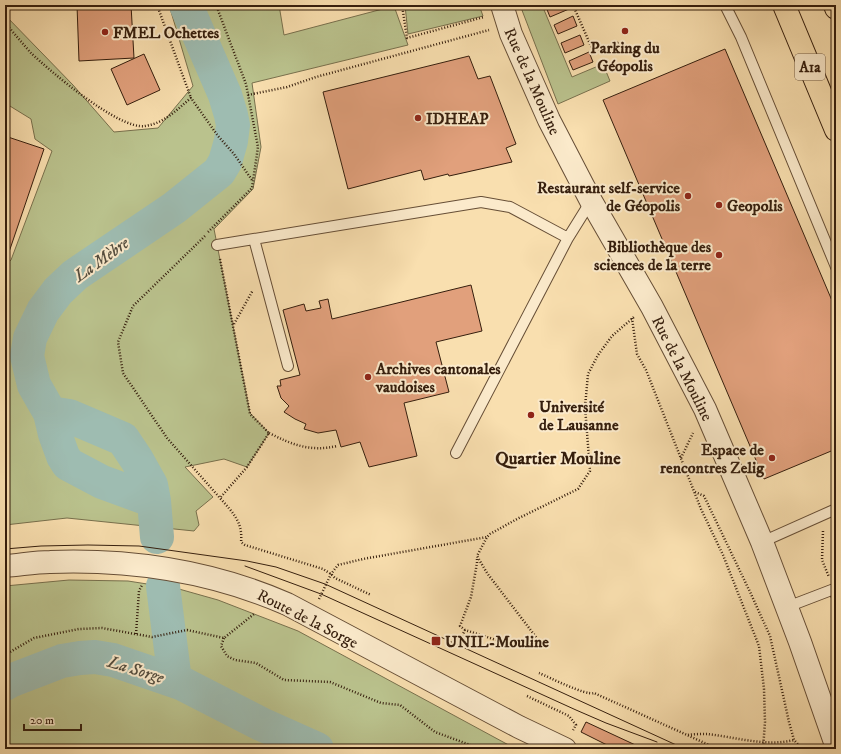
<svg xmlns="http://www.w3.org/2000/svg" width="841" height="754" font-family="'IM FELL DW Pica',serif">
<rect width="100%" height="100%" fill="#f9dfaf"/>
<filter id="stains"><feTurbulence type="fractalNoise" baseFrequency=".005" numOctaves="4"/><feColorMatrix values="0 0 0 0 .2 0 0 0 0 .09 0 0 0 0 .02 0 0 0 .5 -.17"/></filter>
<radialGradient id="worn" r=".72"><stop offset=".6" stop-color="#630" stop-opacity="0"/><stop offset="1" stop-color="#630" stop-opacity=".3"/></radialGradient>
<path fill="#bac28d" stroke="#78704d" d="M 169,5 L 279,5 L 284,35 L 394,6 L 408,45 L 252,83 L 261,147 L 253,189 L 214,229 L 250,413 L 269,433 L 247,467 L 224,459 L 185,467 L 213,497 L 196,511 L 199,525 L 194,531 L 67,518 L 5,525 L 5,266 L 11,260 L 52,151 L 35,139 L 31,119 L 5,103 L 5,15 L 73,85 L 114,132 L 158,128 L 193,86 Z
M 405,5 L 479,5 L 483,16 L 408,34 Z
M 520,5 L 542,5 L 572,77 L 603,64 L 610,81 L 558,104 Z
M 69,580 L 128,581 L 179,589 L 218,600 L 298,631 L 516,749 L 5,749 L 5,586 Z"/>
<g fill="none" stroke-linecap="round" stroke-linejoin="round">
<path stroke="#9ebcb1" stroke-width="34" d="M 50,413 L 69,416 L 123,439 L 137,460 L 151,485 L 154,501
M 157,537 L 154,501 L 102,482 L 68,464 L 63,456 L 55,434 L 50,413 L 34,385 L 27,356 L 30,338 L 43,311 L 58,291 L 75,275 L 174,208 L 219,172 L 225,162 L 231,141 L 233,125 L 231,115 L 225,95 L 186,5
M 163,586 L 175,681
M 5,684 L 10,681 L 62,661 L 80,658 L 95,657 L 113,660 L 183,684 L 261,724 L 317,749"/>
</g>
<path fill="#e1a07c" stroke="#351e0d" d="M 77,5 L 131,5 L 134,58 L 79,61 Z
M 551,5 L 567,5 L 569,9 L 550,17 L 546,7 Z
M 573,16 L 577,26 L 558,34 L 554,25 Z
M 580,35 L 584,45 L 565,53 L 561,43 Z
M 725,49 L 836,310 L 836,449 L 764,479 L 603,100 Z
M 589,52 L 593,62 L 573,70 L 569,61 Z
M 144,54 L 160,90 L 127,105 L 111,69 Z
M 469,56 L 478,79 L 490,76 L 516,144 L 506,148 L 512,162 L 449,176 L 448,174 L 424,180 L 421,170 L 348,189 L 323,92 Z
M 5,136 L 44,149 L 7,258 L 5,257 Z
M 471,285 L 482,331 L 436,342 L 449,392 L 404,403 L 417,456 L 369,467 L 360,442 L 341,447 L 336,430 L 318,433 L 304,429 L 306,424 L 295,419 L 284,412 L 289,406 L 281,398 L 277,386 L 281,386 L 280,380 L 300,375 L 283,310 L 304,304 L 306,311 L 321,308 L 319,301 L 328,299 L 332,319 Z
M 586,722 L 644,749 L 615,749 L 581,732 Z"/>
<g fill="none" stroke-linecap="round" stroke-linejoin="round">
<g stroke="#664e36" stroke-width="12">
<path id="service" d="M 725,5 L 741,37 L 836,267
M 254,239 L 288,366
M 217,245 L 481,202 L 510,207 L 568,238
M 456,453 L 568,238 L 591,201
M 762,542 L 836,509
M 787,607 L 834,589 L 836,595"/>
</g>
<g stroke="#664e36" stroke-width="24">
<path id="tertiary" d="M 502,5 L 511,34 L 549,120 L 591,201 L 652,307 L 705,409 L 762,542 L 800,642 L 836,745
M 5,566 C 20,565 35,562 50,562 C 133,559 211,571 287,604 L 519,727 L 565,749"/>
</g>
<g stroke="#351e0d" stroke-width="24">
<path id="motorway" d="M 784,5 L 836,130
M 835,5 L 836,8"/>
</g>
<path stroke="#351e0d" stroke-width="2.5" stroke-dasharray="1 2" stroke-linecap="butt" d="M 157,5 L 191,98
M 402,5 L 407,38 L 484,17
M 573,5 L 594,53 L 620,42
M 5,23 C 14,33 22,43 31,53 C 50,71 119,130 145,126 C 165,123 176,110 191,98 L 218,136 L 234,154 L 252,180
M 248,95 L 287,87 L 316,77 L 489,30
M 208,232 L 252,188 L 258,147 L 246,84 L 216,5
M 205,236 L 133,306 L 118,342 L 123,373 L 167,438 L 220,498
M 220,259 L 250,414 L 269,433 L 247,467 L 220,498 C 233,513 243,522 241,542 L 245,545 L 323,569 L 331,574 L 335,578 L 371,595
M 632,318 L 637,354 L 646,370 L 701,509 L 723,555 L 759,646 L 764,689 L 765,722 L 763,749
M 234,324 L 253,290
M 269,433 C 293,445 310,452 337,446
M 681,458 L 693,433
M 695,492 L 704,496 L 751,594 L 770,636 L 789,722 L 794,740 L 802,749
M 823,531 L 822,560 L 829,577
M 319,599 L 331,574 L 338,565 L 363,559 L 487,537
M 465,630 L 460,626 L 471,597 L 477,563 L 477,558
M 136,634 L 139,591 L 142,585
M 462,636 L 465,630 L 515,646 L 536,645 L 539,641 L 487,573 L 477,556 L 487,537 L 490,534 L 517,519 L 578,489 L 590,471 L 585,407 L 588,374 L 598,355 L 612,336 L 634,317
M 224,638 L 221,646 L 227,656 L 235,660 L 256,663 L 284,680 L 330,682 L 381,703 L 400,705 L 435,732 L 481,749
M 5,655 L 34,638 L 79,629 L 102,628 L 152,637 L 187,630 L 224,638 L 254,614
M 539,673 C 549,677 586,696 594,693 L 718,749
M 527,696 L 569,716 L 576,725 L 573,730
M 688,735 C 694,734 701,734 707,734 C 735,737 766,747 794,740"/>
<use href="#service" stroke="#fbeacb" stroke-width="10"/>
<use href="#tertiary" stroke="#fbeacb" stroke-width="22"/>
<use href="#motorway" stroke="#f9dfaf" stroke-width="22"/>
<path stroke="#351e0d" stroke-width="1" d="M 5,549 L 41,546 L 88,545 L 139,546 L 247,561 L 276,567 L 325,584 L 685,749
M 245,566 L 321,594 L 576,710 L 606,723 L 657,742"/>
</g>
<g fill="#8f2418" stroke="#fbeacb" stroke-width="1.5">
<circle cx="625" cy="31" r="4"/>
<circle cx="105" cy="32" r="4"/>
<circle cx="418" cy="118" r="4"/>
<circle cx="688" cy="196" r="4"/>
<circle cx="719" cy="205" r="4"/>
<circle cx="719" cy="255" r="4"/>
<circle cx="368" cy="377" r="4"/>
<circle cx="531" cy="415" r="4"/>
<circle cx="772" cy="458" r="4"/>
<rect x="431" y="636" width="10" height="10" rx="2"/>
</g>
<g text-anchor="middle" stroke-width="4" stroke-linejoin="round" paint-order="stroke">
<rect fill="#fbeacb" stroke="#705b46" stroke-width="1" x="795" y="54" width="30" height="26" rx="3"/>
<g font-size="15" font-weight="bold" fill="#351e0d">
<text x="810" y="72">A1a</text>
</g>
<g font-size="16" font-weight="bold" fill="#351e0d" stroke="#fbeacb" text-anchor="start">
<text x="113" y="38">FMEL Ochettes</text>
<text x="625" y="53" text-anchor="middle">Parking du<tspan x="625" dy="18">Géopolis</tspan></text>
<text x="426" y="124">IDHEAP</text>
<text x="680" y="193" text-anchor="end">Restaurant self-service<tspan x="680" dy="18">de Géopolis</tspan></text>
<text x="727" y="211">Geopolis</text>
<text x="711" y="252" text-anchor="end">Bibliothèque des<tspan x="711" dy="18">sciences de la terre</tspan></text>
<text x="376" y="374">Archives cantonales<tspan x="376" dy="18">vaudoises</tspan></text>
<text x="539" y="412">Université<tspan x="539" dy="18">de Lausanne</tspan></text>
<text x="764" y="455" text-anchor="end">Espace de<tspan x="764" dy="18">rencontres Zelig</tspan></text>
<text x="445" y="647">UNIL-Mouline</text>
</g>
<g font-size="16" fill="#351e0d" stroke="#fbeacb">
<text transform="translate(533 81) rotate(66)" y="6">Rue de la Mouline</text>
<text transform="translate(683 368) rotate(63)" y="6">Rue de la Mouline</text>
<text transform="translate(308 618) rotate(27)" y="6">Route de la Sorge</text>
</g>
<g font-size="17" font-style="italic" fill="#544d3e" stroke="#fbeacb">
<text transform="translate(101 259) rotate(-36)" y="6">La Mèbre</text>
<text transform="translate(136 669) rotate(17)" y="6">La Sorge</text>
</g>
<g font-size="18" font-weight="bold" fill="#351e0d" stroke="#fbeacb">
<text x="558" y="464">Quartier Mouline</text>
</g>
</g>
<rect width="841" height="754" fill="none" stroke="#f9dfaf" stroke-width="20"/>
<rect x="6" y="6" width="829" height="742" fill="none" stroke="#351e0d" stroke-width="2"/>
<rect x="10" y="10" width="821" height="734" fill="none" stroke="#351e0d"/>
<path d="M24 724v6h57v-6" fill="none" stroke="#351e0d" stroke-width="2"/>
<text x="30" y="724" font-size="12" fill="#351e0d" stroke="#fbeacb" stroke-width="3" paint-order="stroke">20 m</text>
<rect width="100%" height="100%" filter="url(#stains)"/>
<rect width="100%" height="100%" fill="url(#worn)"/>
</svg>
